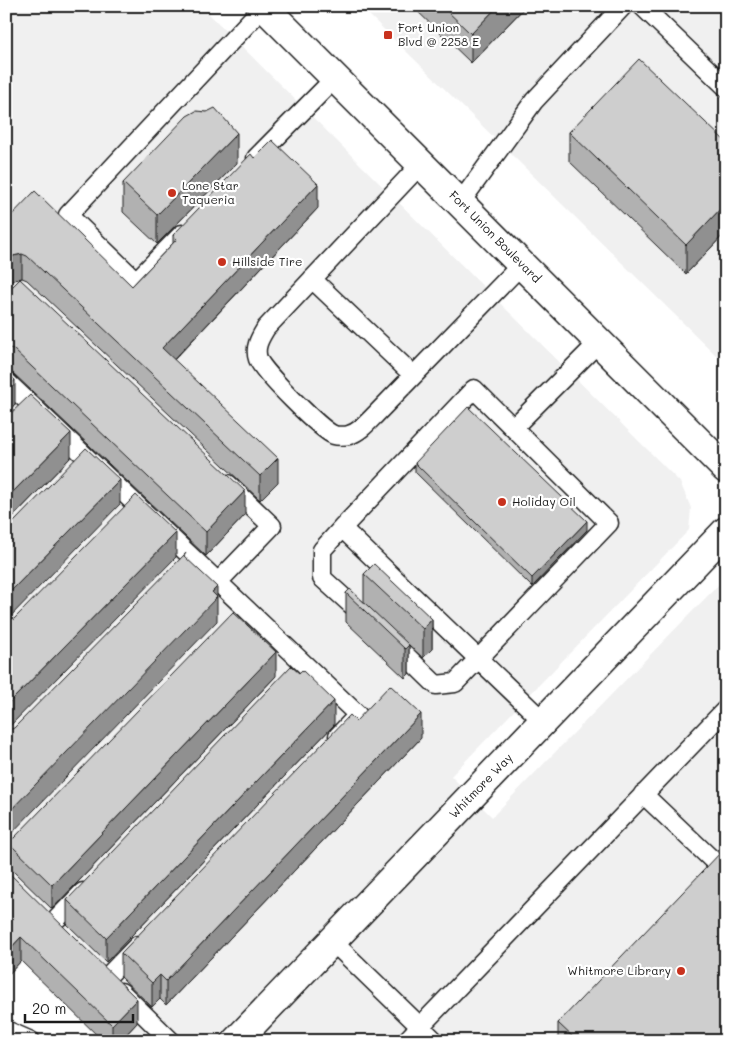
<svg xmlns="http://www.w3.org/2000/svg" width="732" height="1047" font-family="Mali,sans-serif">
<rect width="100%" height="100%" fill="#fff"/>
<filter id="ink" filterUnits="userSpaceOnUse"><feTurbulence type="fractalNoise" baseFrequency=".02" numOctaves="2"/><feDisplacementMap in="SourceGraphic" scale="10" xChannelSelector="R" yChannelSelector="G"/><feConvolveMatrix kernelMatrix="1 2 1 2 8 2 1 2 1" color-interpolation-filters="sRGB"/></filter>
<g filter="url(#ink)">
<path fill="#f0f0f0" d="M 6,6 L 201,6 L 680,482 L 691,508 L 689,530 L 451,776 L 492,817 L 726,577 L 726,1041 L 103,1041 L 6,947 Z
M 360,6 L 726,6 L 726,365 Z"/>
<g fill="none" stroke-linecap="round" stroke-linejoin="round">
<g stroke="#1c1c1c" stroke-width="21">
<path id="service" d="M 642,6 L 726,87
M 256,158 L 335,78
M 421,164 L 266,328 C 260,338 254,347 258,359 C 263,372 321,430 334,435 C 337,436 346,436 349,435 C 360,432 369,421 376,414 L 521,265
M 460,203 L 534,101 L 623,6
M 182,234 L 136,281 L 68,215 L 264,6
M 312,279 L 413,375
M 6,381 L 358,715 L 338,736
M 513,428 L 599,342
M 342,528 L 322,550 L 322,578 L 364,616
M 218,582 L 272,526 L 228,484
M 392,642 L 436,685 L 455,683 L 609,523 L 474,389 L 342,528 L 543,721
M 643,794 L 722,869 L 726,865
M 52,924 L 83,892
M 332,941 L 435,1041
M 106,978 L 138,945
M 121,992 L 171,1041
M 6,1030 L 31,1041
M 406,1041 L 726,709"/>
</g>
<g stroke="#1c1c1c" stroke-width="31">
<path id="minor" d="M 236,1041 L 726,531"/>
</g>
<g stroke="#1c1c1c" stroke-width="31">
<path id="secondary" d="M 263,6 L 726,469"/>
</g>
<use href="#service" stroke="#fff" stroke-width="18"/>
<use href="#minor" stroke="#fff" stroke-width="28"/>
<use href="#secondary" stroke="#fff" stroke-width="28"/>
</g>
<path fill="#b1b1b1" stroke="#1c1c1c" d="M 412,6 L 526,6 L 471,63 Z
M 569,132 L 726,142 L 726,232 L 686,274 L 569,161 Z
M 254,158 L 318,208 L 174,360 L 278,482 L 260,500 L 27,280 L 22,278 L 13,280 L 6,287 L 6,221 L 132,286 L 173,243 L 173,235 Z
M 237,163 L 157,244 L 123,212 L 123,183 Z
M 6,288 L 245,515 L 206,556 L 13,373 L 7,372 L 15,404 L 6,414 L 71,457 L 6,524 Z
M 415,463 L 587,530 L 532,587 L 415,472 Z
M 364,574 L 432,619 L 432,649 L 423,658 L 409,645 L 409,674 L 405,678 L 346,622 L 346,593 L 364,603 Z
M 276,676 L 52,909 L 13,871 L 6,870 L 6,841 L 14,838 Z
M 356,721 L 421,738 L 166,1005 L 160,999 L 152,1007 L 121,977 L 121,953 Z
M 334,725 L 106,962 L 67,924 L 67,900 Z
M 6,870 L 137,1023 L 120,1041 L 103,1041 L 21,961 L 6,977 Z
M 558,1023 L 726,1041 L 558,1041 Z"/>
<path fill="#909090" stroke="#1c1c1c" d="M 498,6 L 526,6 L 471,63 L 471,34 Z
M 237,133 L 237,163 L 157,244 L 157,215 Z
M 318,184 L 318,208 L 162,372 L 162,348 Z
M 726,203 L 726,232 L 686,274 L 686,245 Z
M 22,254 L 22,278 L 13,280 L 6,287 L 6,263 L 13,256 Z
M 15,380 L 15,404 L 6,414 L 6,390 Z
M 71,433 L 71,457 L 6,524 L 6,499 Z
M 278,458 L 278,482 L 260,500 L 260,476 Z
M 120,480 L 120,504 L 6,621 L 6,596 Z
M 245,491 L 245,515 L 206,556 L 206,532 Z
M 587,521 L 587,530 L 532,587 L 532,578 Z
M 176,533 L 176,557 L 6,730 L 6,706 Z
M 217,587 L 217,621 L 6,839 L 6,815 Z
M 432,619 L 432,649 L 423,658 L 423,629 Z
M 409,645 L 409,674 L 405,678 L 405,649 Z
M 276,652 L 276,676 L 52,909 L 52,885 Z
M 334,701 L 334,725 L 106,962 L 106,938 Z
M 421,714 L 421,738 L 166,1005 L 166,981 Z
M 21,937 L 21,961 L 6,977 L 6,953 Z
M 160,975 L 160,999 L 152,1007 L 152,983 Z
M 137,999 L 137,1023 L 120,1041 L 112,1041 L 112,1025 Z"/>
<path fill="#cecece" stroke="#1c1c1c" d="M 442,6 L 498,6 L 471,34 Z
M 639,59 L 726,142 L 726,203 L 686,245 L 569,132 Z
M 215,108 L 237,133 L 157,215 L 123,183 L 187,116 L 196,111 L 207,112 Z
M 272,140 L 318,184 L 162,348 L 278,458 L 260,476 L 27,256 L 22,254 L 13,256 L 6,263 L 6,221 L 35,191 L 132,286 L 177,239 L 173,235 L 251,154 L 254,158 Z
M 20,279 L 245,491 L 206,532 L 13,349 L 6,347 L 6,288 L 13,286 Z
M 6,371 L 15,380 L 6,390 Z
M 30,395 L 71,433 L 6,499 L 6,414 L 9,415 Z
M 468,407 L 587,521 L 532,578 L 415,463 Z
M 86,448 L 120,480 L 6,596 L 6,525 L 14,522 Z
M 136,495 L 176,533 L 6,706 L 6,622 L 14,619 Z
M 186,553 L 184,556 L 217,587 L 212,592 L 217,597 L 6,815 L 6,731 L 14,728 Z
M 374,564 L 432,619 L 423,629 L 364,574 Z
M 350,589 L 409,645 L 405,649 L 346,593 Z
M 233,612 L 276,652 L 52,885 L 13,847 L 6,846 L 6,841 L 14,838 Z
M 291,666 L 299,673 L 302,670 L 334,701 L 106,938 L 67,900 Z
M 390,685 L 421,714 L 166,981 L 160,975 L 152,983 L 121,953 L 350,715 L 356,721 Z
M 726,848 L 726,1041 L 577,1041 L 558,1023 L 723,850 Z
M 6,870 L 137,999 L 112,1025 L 21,937 L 6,953 Z"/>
</g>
<g fill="#c8321e" stroke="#fff" stroke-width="2">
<rect x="383" y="30" width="10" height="10" rx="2.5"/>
<circle cx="172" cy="193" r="5"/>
<circle cx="222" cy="262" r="5"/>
<circle cx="502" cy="502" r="5"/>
<circle cx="681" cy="971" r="5"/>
</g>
<g text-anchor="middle" stroke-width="4.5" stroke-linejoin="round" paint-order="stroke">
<g font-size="12" fill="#1c1c1c" stroke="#fff" text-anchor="start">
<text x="398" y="32">Fort Union<tspan x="398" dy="14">Blvd @ 2258 E</tspan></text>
<text x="182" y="190">Lone Star<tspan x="182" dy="14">Taqueria</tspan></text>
<text x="232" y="266">Hillside Tire</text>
<text x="512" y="506">Holiday Oil</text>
<text x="671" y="975" text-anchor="end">Whitmore Library</text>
</g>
<g font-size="12" fill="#1c1c1c" stroke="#fff">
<text transform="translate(495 237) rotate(45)" y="4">Fort Union Boulevard</text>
<text transform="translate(481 786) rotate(-46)" y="4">Whitmore Way</text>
</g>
</g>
<rect width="732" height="1047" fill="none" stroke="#fff" stroke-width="25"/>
<rect x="12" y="12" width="707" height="1022" fill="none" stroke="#1c1c1c" stroke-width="2" filter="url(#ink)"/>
<path d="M25 1014v8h108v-8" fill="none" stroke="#1c1c1c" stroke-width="2.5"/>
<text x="32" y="1014" font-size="15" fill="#1c1c1c" stroke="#ffffff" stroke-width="4" paint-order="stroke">20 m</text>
</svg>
